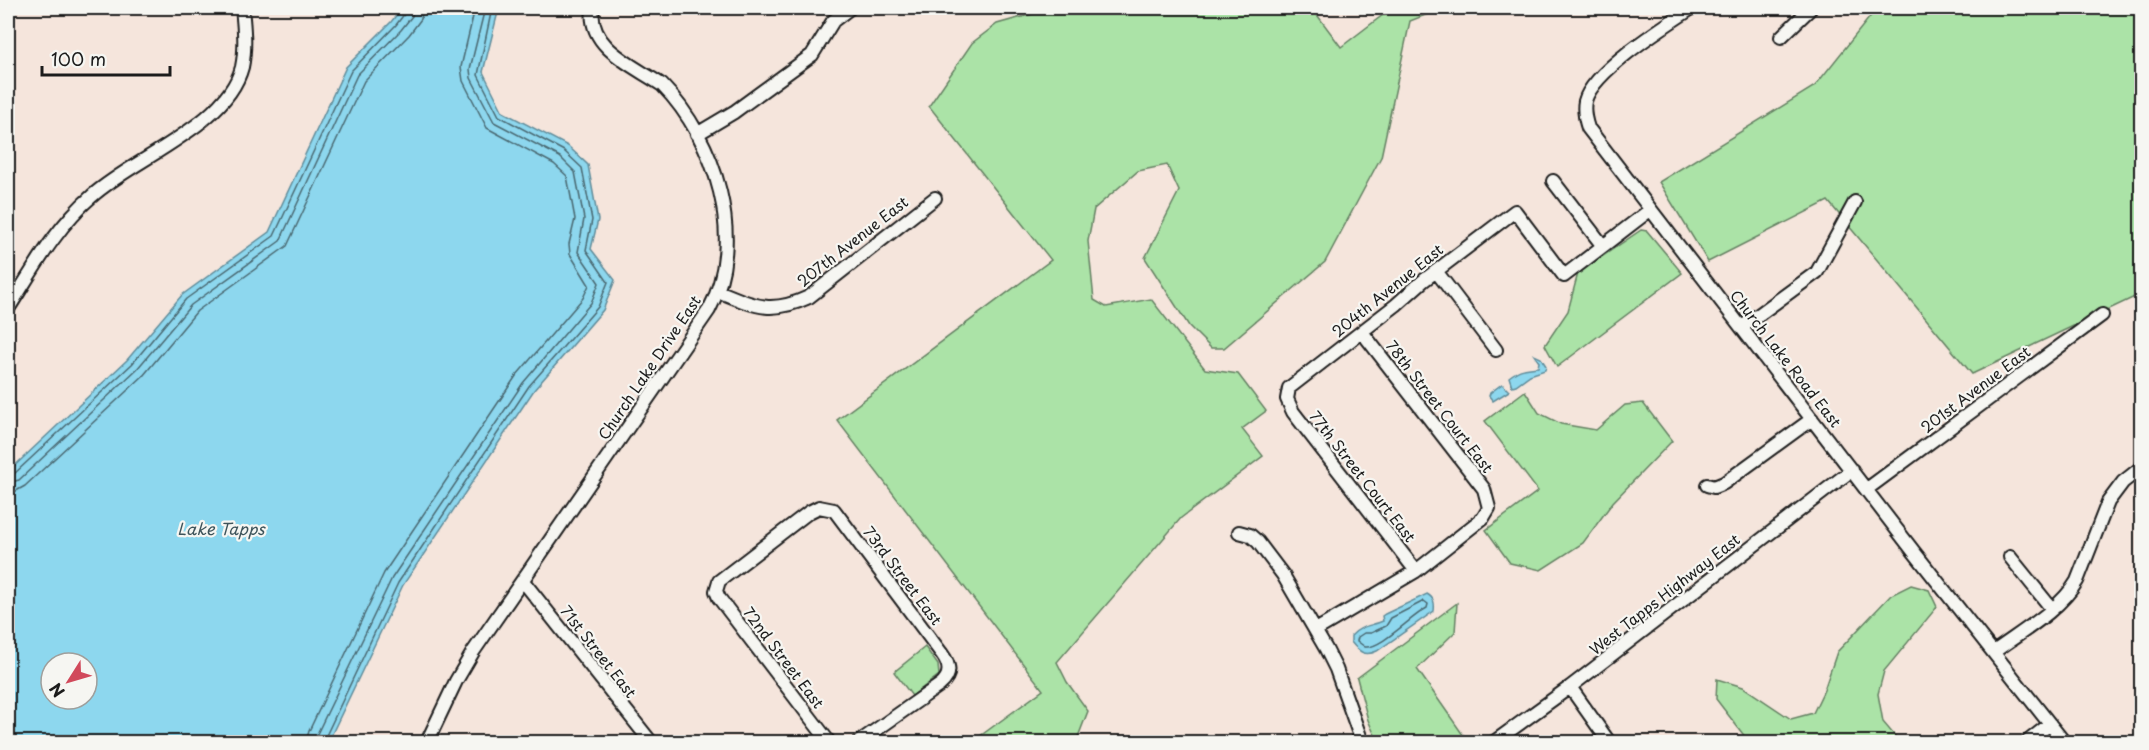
<svg xmlns="http://www.w3.org/2000/svg" width="2149" height="750" font-family="'Playpen Sans',sans-serif">
<rect width="100%" height="100%" fill="#f5e5dc"/>
<filter id="ink" filterUnits="userSpaceOnUse"><feTurbulence type="fractalNoise" baseFrequency=".0167" numOctaves="2"/><feDisplacementMap in="SourceGraphic" scale="12" xChannelSelector="R" yChannelSelector="G"/><feConvolveMatrix kernelMatrix="1 2 1 2 8 2 1 2 1" color-interpolation-filters="sRGB"/></filter>
<g filter="url(#ink)">
<path fill="#abe3a7" stroke="#648062" stroke-width="1.5" d="M 1054,8 L 1312,8 L 1341,47 L 1392,8 L 1443,8 L 1410,21 L 1381,157 L 1325,262 L 1224,348 L 1211,348 L 1189,326 L 1145,258 L 1179,191 L 1167,165 L 1138,171 L 1094,209 L 1088,241 L 1094,300 L 1106,307 L 1151,299 L 1205,369 L 1238,374 L 1266,411 L 1242,429 L 1263,456 L 1181,518 L 1057,662 L 1067,682 L 1088,711 L 1076,742 L 972,742 L 1043,690 L 837,420 L 1051,260 L 929,106 L 972,43 L 997,24 Z
M 1877,8 L 2141,8 L 2141,294 L 1972,374 L 1828,201 L 1708,262 L 1659,182 L 1815,86 Z
M 1641,230 L 1647,231 L 1682,273 L 1557,367 L 1545,345 L 1568,311 L 1578,273 Z
M 1525,391 L 1539,413 L 1561,424 L 1596,430 L 1625,405 L 1643,403 L 1672,441 L 1613,502 L 1583,543 L 1541,570 L 1510,563 L 1486,530 L 1538,491 L 1485,421 Z
M 1911,585 L 1929,590 L 1937,607 L 1884,671 L 1878,694 L 1883,722 L 1900,742 L 1749,742 L 1716,699 L 1717,679 L 1743,687 L 1791,719 L 1813,713 L 1824,690 L 1837,652 L 1891,595 Z
M 1457,603 L 1455,632 L 1417,669 L 1468,742 L 1378,742 L 1368,720 L 1357,678 Z
M 925,647 L 938,665 L 939,675 L 912,696 L 894,672 Z"/>
<path fill="#8dd7ee" stroke="#608c9a" stroke-width="1.5" fill-rule="evenodd" d="M 402,8 L 499,8 L 483,72 L 503,112 L 568,146 L 588,165 L 598,220 L 591,249 L 615,280 L 603,310 L 534,390 L 403,585 L 328,742 L 8,742 L 8,472 L 127,360 L 182,295 L 269,232 L 346,67 L 391,22 ZM 51,663 L 87,663 L 87,699 L 51,699 Z
M 1534,355 L 1541,358 L 1546,366 L 1545,370 L 1530,375 L 1516,385 L 1512,386 L 1509,377 C 1521,368 1523,369 1538,367 L 1539,362 Z
M 1502,384 L 1509,391 L 1493,401 L 1489,396 L 1490,393 Z
M 1427,594 C 1434,598 1435,603 1434,611 L 1377,651 C 1365,657 1359,652 1351,642 L 1351,636 C 1359,626 1371,626 1383,621 L 1382,616 L 1385,614 Z"/>
<g fill="none" stroke-linecap="round" stroke-linejoin="round">
<path stroke="#496770" stroke-width="1.5" d="M 8,475 L 14,474 L 132,364 L 186,299 L 274,236 L 351,71 L 396,25 L 405,13 L 406,8
M 8,483 L 19,480 L 137,369 L 191,305 L 280,241 L 357,75 L 401,30 L 412,16 L 414,8
M 8,492 L 16,491 L 25,486 L 143,376 L 197,311 L 287,246 L 364,81 L 409,35 L 421,19 L 423,8
M 1424,601 L 1428,604 L 1427,608 C 1411,616 1381,649 1365,647 L 1357,641 L 1358,637 L 1364,633 L 1371,633 L 1386,626 L 1391,618 Z
M 306,742 L 309,731 L 384,573 L 516,376 L 583,298 L 589,285 L 570,254 L 569,244 L 575,219 L 567,176 L 554,164 L 487,128 L 463,81 L 461,67 L 475,8
M 315,742 L 317,734 L 392,578 L 523,383 L 591,303 L 599,283 L 578,252 L 584,219 L 575,172 L 560,157 L 494,122 L 471,78 L 470,69 L 485,8
M 323,742 L 398,583 L 529,386 L 598,307 L 608,282 L 586,250 L 592,220 L 582,168 L 564,151 L 499,116 L 478,75 L 492,8"/>
<g stroke="#1c1c1c" stroke-width="16">
<path id="minor" d="M 1692,8 C 1666,25 1593,71 1585,101 C 1583,111 1585,119 1588,128 L 1914,552 L 2064,742
M 1781,37 L 1811,8
M 697,134 L 734,112 L 812,55 L 833,21 L 850,8
M 1553,181 L 1603,246
M 1436,271 L 1496,350
M 718,291 C 755,306 770,315 809,297 L 935,198
M 8,309 C 33,270 56,227 92,196 C 134,158 227,125 242,67 C 246,48 244,27 242,8
M 1742,327 L 1817,272 L 1855,202
M 1707,485 L 1714,487 L 1724,483 L 1812,419
M 1867,489 L 2102,315
M 1239,532 L 1250,535 L 1258,542 L 1283,575 L 1326,649 L 1336,669 L 1362,742
M 2010,557 L 2052,609
M 1416,571 L 1293,412 L 1287,399 L 1289,388 L 1396,305 L 1423,281 L 1515,211 L 1564,276 L 1650,210
M 523,581 L 651,742
M 1316,630 L 1416,571 L 1483,518 L 1489,508 L 1484,489 L 1362,332
M 1994,652 C 2021,632 2060,610 2077,581 L 2108,502 L 2123,482 L 2142,467
M 1570,687 L 1609,742
M 427,742 L 456,681 L 473,652 L 709,310 C 747,239 716,140 662,85 C 635,66 587,48 593,8
M 829,742 L 719,598 L 716,591 L 719,581 L 809,512 L 819,507 L 834,510 L 942,654 C 950,665 952,675 940,685 L 859,742
M 1494,742 L 1570,687 L 1852,470
M 2027,742 L 2050,724"/>
</g>
<use href="#minor" stroke="#f6f6f2" stroke-width="12"/>
</g>
</g>
<g text-anchor="middle" stroke-width="4.5" stroke-linejoin="round" paint-order="stroke">
<g font-size="15" fill="#1c1c1c" stroke="#f6f6f2">
<text transform="translate(853 242) rotate(-38)" y="5">207th Avenue East</text>
<text transform="translate(1388 291) rotate(-39)" y="5">204th Avenue East</text>
<text transform="translate(1785 359) rotate(52)" y="5">Church Lake Road East</text>
<text transform="translate(650 368) rotate(-56)" y="5">Church Lake Drive East</text>
<text transform="translate(1976 390) rotate(-37)" y="5">201st Avenue East</text>
<text transform="translate(1439 407) rotate(52)" y="5">78th Street Court East</text>
<text transform="translate(1362 477) rotate(52)" y="5">77th Street Court East</text>
<text transform="translate(902 576) rotate(53)" y="5">73rd Street East</text>
<text transform="translate(1665 595) rotate(-38)" y="5">West Tapps Highway East</text>
<text transform="translate(598 652) rotate(52)" y="5">71st Street East</text>
<text transform="translate(783 658) rotate(53)" y="5">72nd Street East</text>
</g>
<g font-size="16" font-style="italic" fill="#3e545b" stroke="#f6f6f2">
<text x="221" y="535">Lake Tapps</text>
</g>
</g>
<rect width="2149" height="750" fill="none" stroke="#f6f6f2" stroke-width="30"/>
<rect x="15" y="15" width="2119" height="720" fill="none" stroke="#1c1c1c" stroke-width="2" filter="url(#ink)"/>
<g transform="translate(69 681) rotate(233)"><circle r="28" fill="#f6f6f2" stroke="#9f9f9c" stroke-width="1.5"/>
<path d="M0-4.5L10 22L0 15L-10 22Z" fill="#d1495b"/>
<text y="-9" font-size="16" font-weight="bold" text-anchor="middle" fill="#1c1c1c">N</text>
</g>
<path d="M42 66v9h128v-9" fill="none" stroke="#1c1c1c" stroke-width="3"/>
<text x="51" y="66" font-size="18" fill="#1c1c1c" stroke="#f6f6f2" stroke-width="4.5" paint-order="stroke">100 m</text>
</svg>
